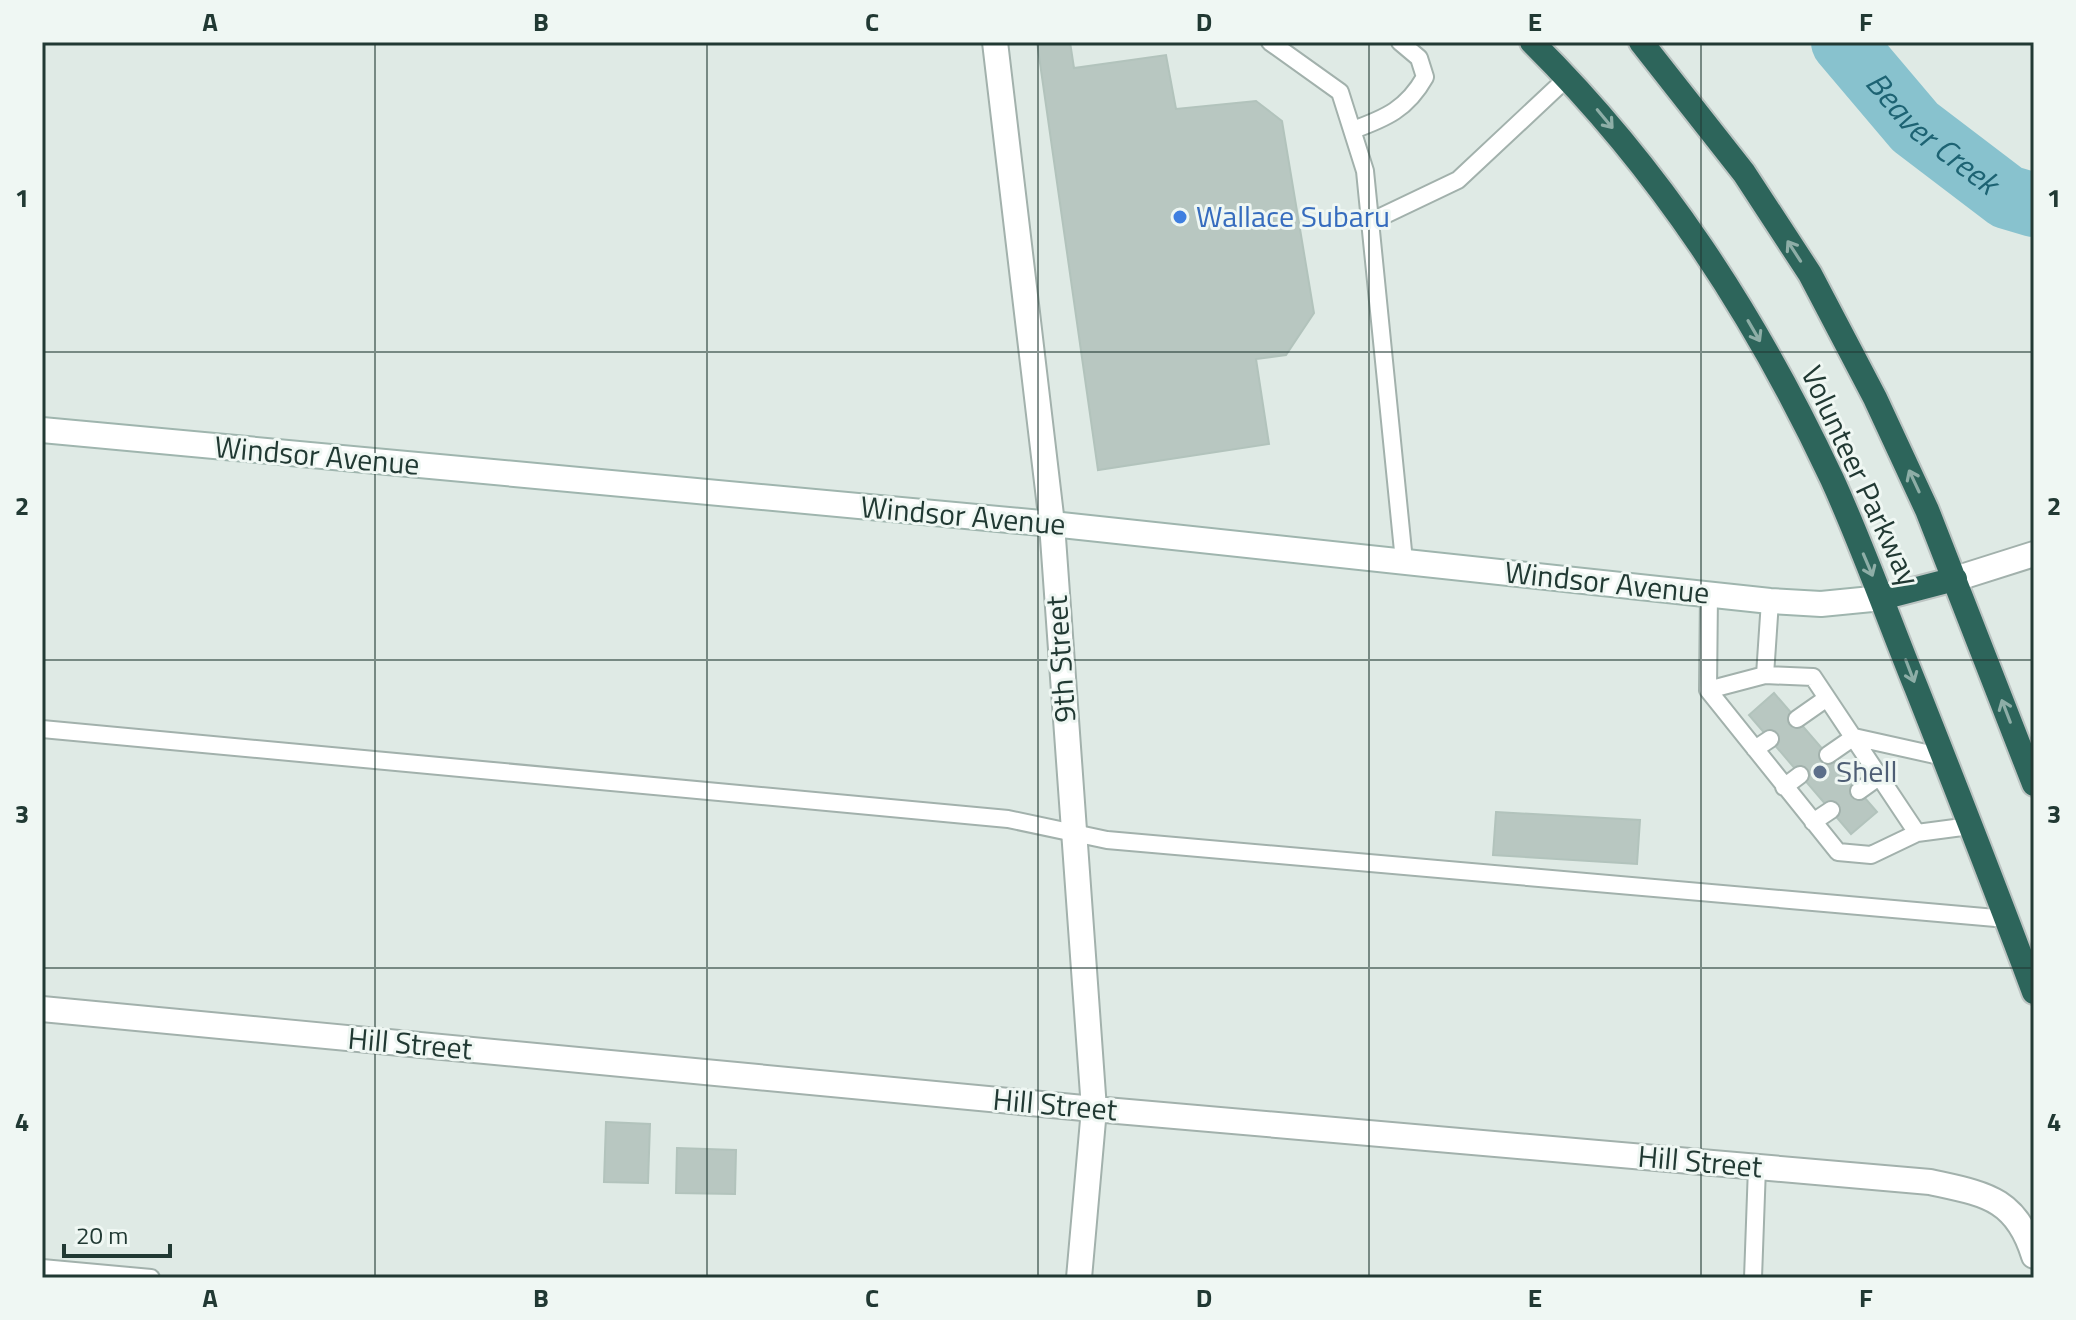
<svg xmlns="http://www.w3.org/2000/svg" width="2076" height="1320" font-family="'Titillium Web',sans-serif">
<rect width="100%" height="100%" fill="#dfeae5"/>
<g fill="none" stroke-linecap="round" stroke-linejoin="round">
<path stroke="#88c2ce" stroke-width="64" id="s1" d="M 1843,42 L 1915,127 L 2007,197 L 2034,205"/>
</g>
<path fill="#b8c7c1" stroke="#b2c3bc" stroke-width="2" d="M 1037,42 L 1070,42 L 1074,68 L 1166,55 L 1176,109 L 1256,101 L 1282,121 L 1314,313 L 1286,355 L 1256,359 L 1269,444 L 1098,470 Z
M 1774,693 L 1877,812 L 1851,834 L 1749,715 Z
M 1496,812 L 1640,820 L 1637,864 L 1493,855 Z
M 606,1122 L 650,1124 L 648,1183 L 604,1182 Z
M 677,1148 L 736,1150 L 735,1194 L 676,1193 Z"/>
<g fill="none" stroke-linecap="round" stroke-linejoin="round">
<g stroke="#a2b1ac" stroke-width="20">
<path id="lane" d="M 1270,42 L 1340,92 L 1365,171 L 1404,561
M 1353,130 C 1386,118 1407,109 1425,77 L 1419,58 L 1400,42
M 1370,222 L 1458,180 L 1568,77
M 1709,594 L 1708,690 L 1838,852 L 1871,855 L 1917,833 L 1970,826
M 1765,675 L 1770,601
M 1708,690 L 1765,675 L 1813,677 L 1917,833
M 1797,719 L 1827,698
M 42,729 L 1008,819 L 1107,840 L 2007,919
M 1755,749 L 1770,739
M 1828,755 L 1854,737 L 1944,757
M 1784,787 L 1800,775
M 1859,791 L 1880,776
M 1813,822 L 1831,810
M 42,1268 L 151,1278
M 1753,1278 L 1757,1167"/>
</g>
<g stroke="#a2b1ac" stroke-width="28">
<path id="street" d="M 995,42 L 1052,524 L 1094,1109 L 1079,1278
M 1955,579 L 2034,554
M 42,1009 L 1094,1109 L 1930,1182 C 1984,1194 2016,1197 2034,1256"/>
</g>
<g stroke="#9fb5ae" stroke-width="28">
<path id="secondary" d="M 42,430 L 1052,524 L 1770,601 L 1821,604 L 1882,598"/>
</g>
<g stroke="#bcc4c2" stroke-width="28">
<path id="highway" d="M 1532,42 C 1661,170 1755,315 1832,479 C 1863,547 1888,618 1916,687 C 1956,788 1996,890 2034,992
M 1641,42 L 1744,173 L 1810,274 L 1875,398 L 1927,510 L 2034,784
M 1882,598 L 1955,579"/>
</g>
<use href="#lane" stroke="#fff" stroke-width="16"/>
<use href="#street" stroke="#fff" stroke-width="24"/>
<use href="#secondary" stroke="#fff" stroke-width="24"/>
<use href="#highway" stroke="#2d655b" stroke-width="24"/>
</g>
<defs><path id="oneway-shaft" d="M-6 0H5M1.5-3L5.5 0L1.5 3" fill="none" stroke-width="1.6" stroke-linecap="round" stroke-linejoin="round" transform="scale(2)"/></defs>
<g stroke="#8eaea7">
<use href="#oneway-shaft" transform="translate(1605 119) rotate(50)"/>
<use href="#oneway-shaft" transform="translate(1794 251) rotate(-123)"/>
<use href="#oneway-shaft" transform="translate(1754 331) rotate(60)"/>
<use href="#oneway-shaft" transform="translate(1914 481) rotate(-115)"/>
<use href="#oneway-shaft" transform="translate(1868 565) rotate(67)"/>
<use href="#oneway-shaft" transform="translate(1910 671) rotate(69)"/>
<use href="#oneway-shaft" transform="translate(2006 711) rotate(-111)"/>
</g>
<path fill="none" stroke="#213933" stroke-width="2" stroke-opacity="0.55" d="M 375,42 L 375,1278M 707,42 L 707,1278M 1038,42 L 1038,1278M 1369,42 L 1369,1278M 1701,42 L 1701,1278M 42,352 L 2034,352M 42,660 L 2034,660M 42,968 L 2034,968"/>
<circle fill="#3f7fe0" stroke="#eff7f3" stroke-width="3" cx="1180" cy="217" r="8"/>
<circle fill="#5c6f8a" stroke="#eff7f3" stroke-width="3" cx="1820" cy="772" r="8"/>
<g text-anchor="middle" stroke-width="6" stroke-linejoin="round" paint-order="stroke">
<g font-size="30" fill="#366cbe" stroke="#eff7f3" text-anchor="start">
<text x="1196" y="227">Wallace Subaru</text>
</g>
<g font-size="30" fill="#213933" stroke="#eff7f3">
<text transform="translate(317 456) rotate(5)" y="10">Windsor Avenue</text>
<text transform="translate(1860 476) rotate(65)" y="10">Volunteer Parkway</text>
<text transform="translate(963 516) rotate(5)" y="10">Windsor Avenue</text>
<text transform="translate(1607 583) rotate(6)" y="10">Windsor Avenue</text>
<text transform="translate(1061 659) rotate(-94)" y="10">9th Street</text>
<text transform="translate(410 1044) rotate(5)" y="10">Hill Street</text>
<text transform="translate(1055 1105) rotate(5)" y="10">Hill Street</text>
<text transform="translate(1700 1162) rotate(5)" y="10">Hill Street</text>
</g>
<g font-size="30" fill="#4e5e75" stroke="#eff7f3" text-anchor="start">
<text x="1836" y="782">Shell</text>
</g>
<g font-size="32" font-style="italic" fill="#1d6373" stroke="#eff7f3">
<text dy="11" stroke="none"><textPath href="#s1" startOffset="128">Beaver Creek</textPath></text>
</g>
</g>
<rect width="2076" height="1320" fill="none" stroke="#eff7f3" stroke-width="88"/>
<path d="M64 1244v12h106v-12" fill="none" stroke="#213933" stroke-width="4"/>
<text x="76" y="1244" font-size="24" fill="#213933" stroke="#eff7f3" stroke-width="6" paint-order="stroke">20 m</text>
<rect x="44" y="44" width="1988" height="1232" fill="none" stroke="#213933" stroke-width="3"/>
<g font-size="26" text-anchor="middle" font-weight="bold" fill="#213933">
<text x="210" y="31">A</text>
<text x="541" y="31">B</text>
<text x="872" y="31">C</text>
<text x="1204" y="31">D</text>
<text x="1535" y="31">E</text>
<text x="1866" y="31">F</text>
<text x="22" y="207">1</text>
<text x="2054" y="207">1</text>
<text x="22" y="515">2</text>
<text x="2054" y="515">2</text>
<text x="22" y="823">3</text>
<text x="2054" y="823">3</text>
<text x="22" y="1131">4</text>
<text x="2054" y="1131">4</text>
<text x="210" y="1307">A</text>
<text x="541" y="1307">B</text>
<text x="872" y="1307">C</text>
<text x="1204" y="1307">D</text>
<text x="1535" y="1307">E</text>
<text x="1866" y="1307">F</text>
</g>
</svg>
